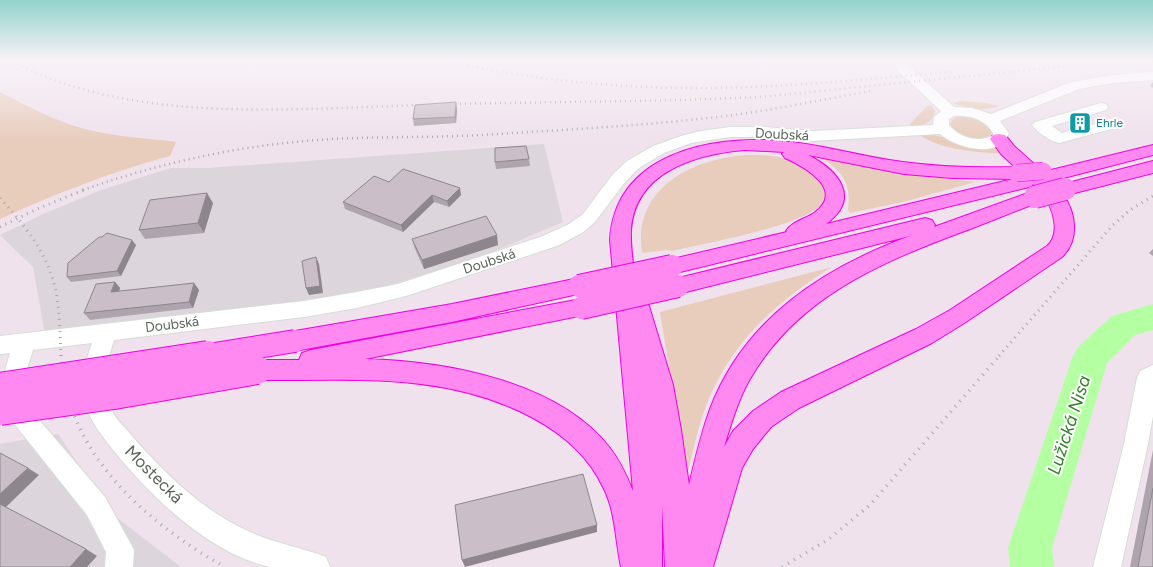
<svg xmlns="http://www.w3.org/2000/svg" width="1153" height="567" font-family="Figtree,sans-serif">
<rect width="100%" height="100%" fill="#efe2ed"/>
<path fill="#ddd5dc" d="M 544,144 L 563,222 L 481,257 L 383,287 L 314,300 L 45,335 L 33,267 L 0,235 L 43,214 L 101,190 L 171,168 L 208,168 Z
M 58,434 L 112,514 L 181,567 L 0,567 L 0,444 Z"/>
<path fill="#e8cdbd" d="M 0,92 C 27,106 55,121 85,129 C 114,137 146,138 176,142 L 170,156 C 111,172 55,194 0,219 Z
M 961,101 L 986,103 L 999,106 C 983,112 969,109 953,103 Z
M 927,106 L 932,106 L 935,112 C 931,124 923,125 911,127 L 910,124 Z
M 957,117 C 971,116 983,119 992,131 C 990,147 955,136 950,124 L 953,119 Z
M 918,134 C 947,133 966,150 997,148 L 1003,154 C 977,152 939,150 918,134 Z
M 748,155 C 769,155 802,157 816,175 C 822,183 829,191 823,202 C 811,225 700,244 672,251 L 667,250 L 642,253 C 632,188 693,158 748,155 Z
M 825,158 L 908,174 L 975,182 L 903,202 L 850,213 L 848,210 C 851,185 845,175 825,160 Z
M 832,267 C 782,298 741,333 714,387 C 701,413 695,443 688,471 L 686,472 L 660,312 Z"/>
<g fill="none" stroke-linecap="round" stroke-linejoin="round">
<path fill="#b3ffa2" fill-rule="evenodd" d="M 1153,304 L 1153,330 L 1135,335 L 1107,363 L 1052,548 L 1054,567 L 1010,567 L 1008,548 L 1073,356 L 1079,346 L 1112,316 Z"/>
<g stroke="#d5ddd6" stroke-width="2">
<path id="minor" d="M 895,60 L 909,60 L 910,67 L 954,107 L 972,108 L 991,114 L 1071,82 L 1113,75 L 1153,72 L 1153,80 L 1113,83 L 1079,89 L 1000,121 L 1009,133 C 1000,160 956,148 940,134 L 811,141 L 765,137 L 730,137 L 691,143 L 664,153 L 639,168 L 625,182 L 595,222 L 582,233 L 557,246 L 406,296 L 357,308 L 304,317 L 114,340 C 107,361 102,384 110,406 C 113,417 124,426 131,435 C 164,473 202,510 248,531 C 273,543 301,547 326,557 L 330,567 C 316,567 302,567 288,567 C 282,567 275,567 270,567 C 210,554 151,497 114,451 C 103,437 91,423 86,405 C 80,384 85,363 92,343 L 33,350 L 22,384 L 23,401 L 105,497 L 134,550 L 133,567 L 105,567 L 106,552 L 87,515 L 4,411 C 0,392 4,372 10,353 L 0,354 L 0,336 L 304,301 L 357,292 L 398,284 L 543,236 L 569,224 L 583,214 L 613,174 L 627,161 L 653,146 L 681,136 L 701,131 L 730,127 L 765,127 L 811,131 L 933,125 L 934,117 L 941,111 L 898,71 L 896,68 ZM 954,116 C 969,115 985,119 993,133 L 992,136 C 977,143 959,137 949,125 L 949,119 Z
M 1101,103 L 1106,104 L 1108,107 L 1106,110 L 1052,126 L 1062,133 L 1110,120 L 1115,122 L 1118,125 L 1115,128 L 1059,143 C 1050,141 1038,133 1032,125 L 1035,122 Z
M 1153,365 L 1153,416 L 1148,444 L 1121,567 L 1093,567 L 1124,444 L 1137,378 L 1140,371 Z"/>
</g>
<g stroke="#f100e1" stroke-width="2">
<path id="highway" d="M 999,134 L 1005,135 L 1014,146 L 1043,172 L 1153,145 L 1153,155 L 1052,181 L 1058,188 L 1060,185 L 1153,161 L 1153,173 L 1067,195 L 1063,194 C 1076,213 1080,240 1062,257 L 966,322 L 932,343 L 799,408 L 771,427 L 753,449 L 742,468 L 713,567 L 665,567 L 662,505 L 662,567 L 621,567 C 615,540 616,512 603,487 C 589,457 563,434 533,418 C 446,371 352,381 257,380 L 248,377 L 245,370 L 248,363 L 257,360 L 299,360 L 302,353 L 311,350 L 581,299 L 589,302 L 592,308 L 589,314 L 365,359 C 445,361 558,381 610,448 C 620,461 627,476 633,491 L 610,240 C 615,154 710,135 780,141 C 822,144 861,157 903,162 C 940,167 977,168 1015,167 L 1001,154 L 990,139 L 993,135 ZM 745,150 L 784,152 L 782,154 L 785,158 C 805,167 846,190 814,213 C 805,219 791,222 786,231 L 787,232 L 664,261 L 661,266 L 664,271 L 672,274 L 1025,188 L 1032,186 L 1033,184 L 1042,193 L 1035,191 L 1028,193 L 934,227 L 935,225 L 932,220 L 925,218 L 670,280 L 667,286 L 670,292 L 678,294 L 910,236 C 823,268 744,319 710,409 C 701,434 695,459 689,485 L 681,430 L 673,385 L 649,306 L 646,300 L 638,297 C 635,275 630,253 631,230 C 635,171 697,154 745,150 ZM 808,155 L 904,174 L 952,178 L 1013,179 L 826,224 C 862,198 838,170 808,155 ZM 1042,193 C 1052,206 1062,233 1047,246 L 950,310 L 916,329 L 781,392 L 753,411 L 733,431 L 724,447 C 731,424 738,400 750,379 C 797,298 879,263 962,232 C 989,222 1015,211 1042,201 L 1045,197 Z
M 579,278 L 587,280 L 590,286 L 587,292 L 452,322 L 295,351 L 287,348 L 283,341 L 287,334 L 295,331 L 452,304 Z"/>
</g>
<use href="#minor" fill="#fff" fill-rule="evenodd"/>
<use href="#highway" fill="#ff89f0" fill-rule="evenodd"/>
<path stroke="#a7aaa7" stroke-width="2.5" stroke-dasharray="1 4" stroke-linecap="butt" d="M 9,60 C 26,68 44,77 62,83 C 178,121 305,108 425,105
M 443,60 C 522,78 602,87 683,88 C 773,89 863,79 952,72
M 445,104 L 683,100 L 760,97 L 1129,60
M 83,190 C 159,163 237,146 317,140 C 372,136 427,138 481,135 C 560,130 639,126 717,117 C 769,111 820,100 871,91"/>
<path stroke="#a7aaa7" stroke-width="3" stroke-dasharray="1 5" stroke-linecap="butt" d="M 0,198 C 27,228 51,257 57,298 C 60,317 60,337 61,356
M 0,227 L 37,209 L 86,189
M 999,356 L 1112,226 L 1130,210 L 1153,196"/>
<path stroke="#a7aaa7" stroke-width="3.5" stroke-dasharray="1 6" stroke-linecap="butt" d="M 61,355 C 66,453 145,522 225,567
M 782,567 L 829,539 L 871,504 L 1000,355"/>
<g stroke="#f100e1" stroke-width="18" stroke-linecap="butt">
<path id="highway-bridge-far2" d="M 1017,173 L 1043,171
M 1061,190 L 1067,189"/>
</g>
<g stroke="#f100e1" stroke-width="24" stroke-linecap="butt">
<path id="highway-bridge-far1" d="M 1035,197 L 1065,189
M 579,286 L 672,266
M 581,308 L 678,286
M 202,356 L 295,341"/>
</g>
<g stroke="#f100e1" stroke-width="30" stroke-linecap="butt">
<path id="highway-bridge" d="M 0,387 L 208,355
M 0,411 L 114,395 L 257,370"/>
</g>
<use href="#highway-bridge-far2" stroke="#ff89f0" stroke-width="17"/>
<use href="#highway-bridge-far1" stroke="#ff89f0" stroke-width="22"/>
<use href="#highway-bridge" stroke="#ff89f0" stroke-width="28"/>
</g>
<path fill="#aea4ad" d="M 1153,82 L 1153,88 L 1150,86 Z
M 457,109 L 456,123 L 414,126 L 413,119 Z
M 529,159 L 530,166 L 496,169 L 495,162 Z
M 389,182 L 461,195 L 449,207 L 434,202 L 403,232 L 345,209 L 343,202 Z
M 213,203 L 204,233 L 145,239 L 139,230 Z
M 412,239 L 498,245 L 424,269 L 415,249 Z
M 136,245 L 121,276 L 71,282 L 67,277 Z
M 1153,249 L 1153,256 L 1149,253 Z
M 115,282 L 120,288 L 119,292 L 194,283 L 199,290 L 193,308 L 90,320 L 84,313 Z
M 1153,450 L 1153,567 L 1130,567 Z"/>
<path fill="#8d868d" d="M 456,102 L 457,109 L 456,123 L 455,117 Z
M 460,188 L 461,195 L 449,207 L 447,201 Z
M 207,193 L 213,203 L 204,233 L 198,223 Z
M 432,195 L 434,202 L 403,232 L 401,225 Z
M 497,235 L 498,245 L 424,269 L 422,260 Z
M 132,240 L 136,245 L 121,276 L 117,271 Z
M 316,257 L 319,264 L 323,293 L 309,295 L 306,288 Z
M 115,282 L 120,288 L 116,299 L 111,292 Z
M 194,283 L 199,290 L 193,308 L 189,302 Z
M 28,468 L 39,475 L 5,508 L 0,505 L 0,494 Z
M 597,525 L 597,532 L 465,567 L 462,560 Z
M 86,549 L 97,556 L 87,567 L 70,567 Z"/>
<path fill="#cabfc9" stroke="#8d868d" d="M 456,102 L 455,117 L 413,119 L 415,105 Z
M 526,146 L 529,159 L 495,162 L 495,148 Z
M 403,169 L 460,188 L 447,201 L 432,195 L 401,225 L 343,202 L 374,176 L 389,182 Z
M 207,193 L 198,223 L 139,230 L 150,200 Z
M 486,216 L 497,235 L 422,260 L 412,239 Z
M 107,233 L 132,240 L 117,271 L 67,277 L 68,263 L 99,237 L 102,237 Z
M 316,257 L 320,286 L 306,288 L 302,261 Z
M 115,282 L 111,292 L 194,283 L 189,302 L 84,313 L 96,284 Z
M 0,453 L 28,468 L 0,494 Z
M 583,474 L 597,525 L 462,560 L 455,505 Z
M 1153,488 L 1153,567 L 1138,567 Z
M 0,504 L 86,549 L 70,567 L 0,567 Z"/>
<linearGradient id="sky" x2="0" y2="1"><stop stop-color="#93d2cc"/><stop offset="0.43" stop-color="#f8f2f7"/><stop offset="1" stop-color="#f8f2f7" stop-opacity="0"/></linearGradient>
<rect width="1153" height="139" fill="url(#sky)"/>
<defs>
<g id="building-square" transform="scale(1.15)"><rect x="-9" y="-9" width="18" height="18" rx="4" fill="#0f9aa8" stroke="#fff"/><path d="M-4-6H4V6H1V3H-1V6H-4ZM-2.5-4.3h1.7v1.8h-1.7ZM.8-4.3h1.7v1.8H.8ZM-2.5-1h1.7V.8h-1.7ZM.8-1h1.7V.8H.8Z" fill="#fff"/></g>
</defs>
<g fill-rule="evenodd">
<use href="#building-square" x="1080" y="123"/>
</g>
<g text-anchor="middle" stroke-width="4" stroke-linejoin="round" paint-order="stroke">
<g font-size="12" fill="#0d838f" stroke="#fff" text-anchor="start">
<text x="1096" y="127">Ehrle</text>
</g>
<g font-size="14" fill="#5b645b" stroke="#fff">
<text transform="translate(782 134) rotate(3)" y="5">Doubská</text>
<text transform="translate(489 261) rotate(-18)" y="5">Doubská</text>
<text transform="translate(172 324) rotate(-7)" y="5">Doubská</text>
</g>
<g font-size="17" fill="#5b645b" stroke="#fff">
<text transform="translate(154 474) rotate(45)" y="6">Mostecká</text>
</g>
<g font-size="18" font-style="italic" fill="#34812b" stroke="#fff">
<text transform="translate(1069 425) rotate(-72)" y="6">Lužická Nisa</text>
</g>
</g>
</svg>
